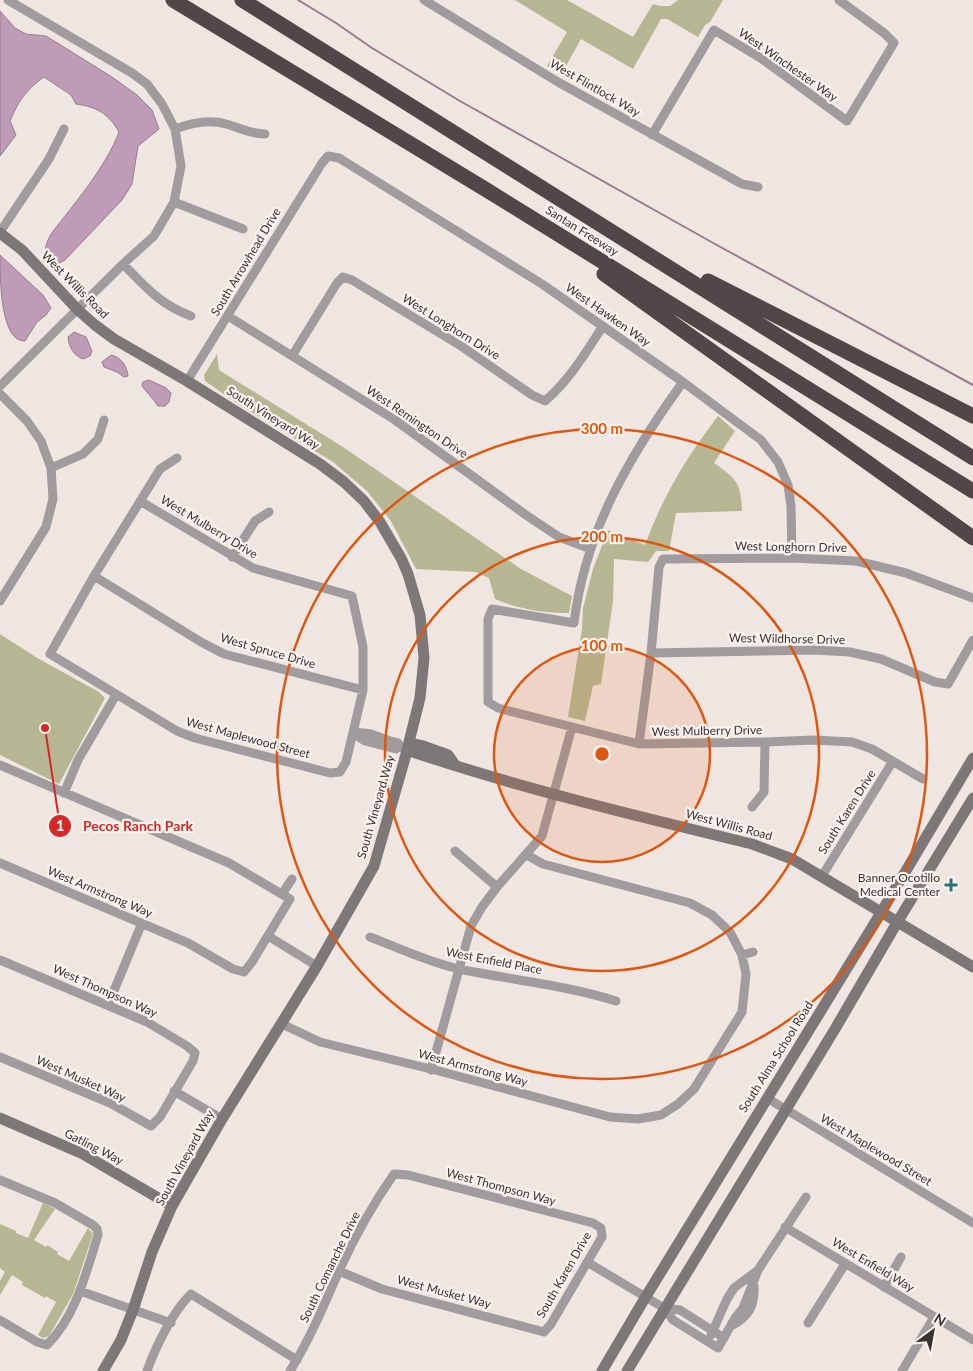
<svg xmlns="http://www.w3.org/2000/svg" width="973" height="1371" font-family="Lato,sans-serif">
<rect width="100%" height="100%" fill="#efe5e1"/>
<path fill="#b6b792" d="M 515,0 L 567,0 L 633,37 L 653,4 L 660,6 L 670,6 L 678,0 L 723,0 L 710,22 L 705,25 L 698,37 L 667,19 L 661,19 L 633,69 L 581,39 L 561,75 L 547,66 L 567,32 Z
M 217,354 L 219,370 L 343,447 L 521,569 L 572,596 L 569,613 C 544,613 518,609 495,599 L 489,578 L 476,572 L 416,569 L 391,521 L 367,491 L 333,462 L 238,404 L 205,381 L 204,375 Z
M 718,416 L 735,431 L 714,463 C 737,479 741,483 742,511 L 676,513 L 669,551 L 656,551 L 648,562 L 614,559 L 613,601 L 601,684 L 593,686 L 585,721 L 568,717 L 582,629 L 583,608 L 593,569 L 608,530 L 645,545 C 663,496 686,458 718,416 Z
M 0,634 L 39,659 L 99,692 L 105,698 L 59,784 L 0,755 Z
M 43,1203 L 55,1209 L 34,1240 L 46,1247 L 47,1245 L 58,1252 L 57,1254 L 69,1261 L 88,1228 L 93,1234 L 73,1294 L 49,1336 L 43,1338 L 38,1335 L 56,1302 L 46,1296 L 45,1298 L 22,1285 L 23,1282 L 12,1275 L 0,1295 L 0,1281 L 5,1272 L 0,1268 L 0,1224 L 16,1231 L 16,1233 L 28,1238 Z"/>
<path fill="#be9cb5" stroke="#967d8e" d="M 0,11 L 15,28 L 26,34 L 46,36 L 112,77 L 137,95 L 152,110 L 159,129 L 138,146 L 132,184 L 122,200 L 65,260 L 57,264 L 48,260 C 43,249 46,244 51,234 C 74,204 106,167 119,132 C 108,113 97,107 76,104 L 71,95 L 44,77 C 26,90 19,100 10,121 L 16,135 L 0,156 Z
M 0,255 L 43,295 L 51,308 L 46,315 L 37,322 L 25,341 C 0,342 0,277 0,255 Z
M 74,332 L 86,337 L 92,351 L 90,356 L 83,359 C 73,355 69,347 68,337 Z
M 111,355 C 121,357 127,366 128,376 L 124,377 L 117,372 L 104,367 L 102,362 Z
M 149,380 L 166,388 L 171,393 L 169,402 L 165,406 L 158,406 C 153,398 147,393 142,386 L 143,382 Z"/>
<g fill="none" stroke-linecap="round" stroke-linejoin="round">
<path stroke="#967d8e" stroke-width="2" d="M 298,0 L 336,23 L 372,48 L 460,101 L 715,244 L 973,385"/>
<path stroke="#a09b9c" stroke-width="9" d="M 424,0 L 558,82 L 742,184 L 758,187
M 175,129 C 191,123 209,119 226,124 C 241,128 250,134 265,134
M 652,135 L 714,30 L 762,59 L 847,121 L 894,43 L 884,33 L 839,0
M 174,202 L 243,229
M 0,232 L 49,159 L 64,129
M 123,264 C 146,287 159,304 191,316
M 228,316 L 395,420 L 526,515 L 559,537 L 591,549
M 292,356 L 337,283 L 343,277 L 352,280 L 461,346 L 532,395 L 545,401 C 569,381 586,352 603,326
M 187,381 L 322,163 L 328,156 L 339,158 L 542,284 L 683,382 L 761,440 L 778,462 L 788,485 L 791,506 L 792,558
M 683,382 C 630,455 585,531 574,623 L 492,609 L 488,619 L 488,702 L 498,708 L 639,744 L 765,742 L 814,740 L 852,742 L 872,749 L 923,779
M 0,386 L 123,264 L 154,236 L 174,202 L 181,166 L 175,129 L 162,104 L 147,84 L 132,73 L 8,0
M 0,394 L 27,421 L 41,441 L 51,468 L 53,499 L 46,527 L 0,601
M 51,468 L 83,454 L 98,439 L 104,420
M 140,501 L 253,568 L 352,596 L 363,647 L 363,690 L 346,762 L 340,772 L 330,773 L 195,738 L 177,731 L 50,654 L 94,576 L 160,469 L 177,458
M 232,557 L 255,521 L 269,512
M 94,576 L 201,642 L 224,654 L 363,690
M 651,653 L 814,650 L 850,652 L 881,659 L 935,682 L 948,684 L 973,640
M 353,733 C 375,731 378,739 398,743 L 400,747 L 407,750
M 353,733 L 365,741 L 396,749
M 639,744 L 651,653 L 659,567 L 663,559 L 792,558 L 856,561 L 906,573 L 973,598
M 0,765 L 229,863 L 290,899 L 252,962 L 244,972 L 233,969 L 188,943 L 0,863
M 64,793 L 78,760 L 116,695
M 752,807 L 764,792 L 765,742
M 455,851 L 497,887
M 822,876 L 893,761
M 282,894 L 292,879
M 268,936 L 317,966
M 370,937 C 399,948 428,962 459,969 C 512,980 565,985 616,1001
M 742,955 L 753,952
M 0,960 L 147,1022 L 187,1046 L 195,1053 L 193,1061 L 160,1117 L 151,1126 L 110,1103 L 0,1057
M 108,1005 L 142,923
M 282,1024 L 320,1042 L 439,1071 L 610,1117 L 638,1119 L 661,1115 L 678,1104 L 694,1089 L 742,1012 L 746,974 L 742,955 L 730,932 L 712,915 L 690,903 L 543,864 L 527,855
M 431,1070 L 471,926 L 482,907 L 497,887 L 542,836 L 572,727
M 174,1091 L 222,1119
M 767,1098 L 973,1223
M 0,1180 L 55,1203 L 93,1225 L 97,1229 L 98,1235 C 86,1273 76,1316 47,1345 L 37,1342 L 0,1320
M 785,1227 L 973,1340
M 587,1262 L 664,1308 L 680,1310 L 724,1338
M 884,1287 L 901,1257
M 80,1291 L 171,1323
M 664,1308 L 673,1320 L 718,1348 L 735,1318 L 743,1308 L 758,1270 L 806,1197
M 808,1323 L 845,1264
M 731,1326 C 749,1317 755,1305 754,1286
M 711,1335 L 727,1299 L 734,1288 L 758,1270
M 147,1371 C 155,1348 173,1311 191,1294 L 297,1360
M 290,1371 C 310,1339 324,1305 339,1271 C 354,1238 373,1204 394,1174 L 408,1175 L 593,1223 L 601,1228 L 602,1237 L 551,1324 L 544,1332 L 382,1289 L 339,1271
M 902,1371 L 934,1317"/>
<path stroke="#7e7778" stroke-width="11" d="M 0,233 L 22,250 L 78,310 L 95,325 L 114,339 L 187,381 L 320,464 L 344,482 L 364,501 L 380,522 L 401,558 L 408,574 L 420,615 L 424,658 L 420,698 L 405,758 L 374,866 L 317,966 L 222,1119 L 172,1206 L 152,1252 L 133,1310 L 121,1340 L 103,1371
M 409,743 L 423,746 L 448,755 L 455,765
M 407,750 C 519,788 637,816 752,844 L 792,859 L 973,967
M 0,1118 L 83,1154 L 172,1206
M 602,1371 L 645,1298 L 882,911 L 973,758
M 627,1371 L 835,1029 L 898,921 L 973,798"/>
<path stroke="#504749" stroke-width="15" d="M 173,0 L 485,189 L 973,491
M 242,0 L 973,458
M 604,274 L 973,538
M 708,281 L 973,416"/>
</g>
<circle cx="602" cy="754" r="108" fill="#df570e" fill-opacity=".12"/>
<g fill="none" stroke="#df570e" stroke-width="2.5">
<circle cx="602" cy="754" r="108"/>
<circle cx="602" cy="754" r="217"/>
<circle cx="602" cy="754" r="325"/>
</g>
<path fill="#2a737d" stroke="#fcf2ee" stroke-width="2" d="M948.5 877.5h5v5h5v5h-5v5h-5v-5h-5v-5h5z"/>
<g text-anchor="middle" stroke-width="4.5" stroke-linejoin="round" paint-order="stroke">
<g font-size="12" fill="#383432" stroke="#fcf2ee">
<text transform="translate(788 65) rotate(35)" y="4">West Winchester Way</text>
<text transform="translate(595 88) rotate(30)" y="4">West Flintlock Way</text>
<text transform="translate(582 231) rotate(32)" y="4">Santan Freeway</text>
<text transform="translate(246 262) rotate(-59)" y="4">South Arrowhead Drive</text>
<text transform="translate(75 285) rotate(45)" y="4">West Willis Road</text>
<text transform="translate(608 315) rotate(35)" y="4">West Hawken Way</text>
<text transform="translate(451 327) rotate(32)" y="4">West Longhorn Drive</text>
<text transform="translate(273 418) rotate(32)" y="4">South Vineyard Way</text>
<text transform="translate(417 422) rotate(34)" y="4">West Remington Drive</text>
<text transform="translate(209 527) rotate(31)" y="4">West Mulberry Drive</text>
<text transform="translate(791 547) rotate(1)" y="4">West Longhorn Drive</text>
<text transform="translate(787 639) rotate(1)" y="4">West Wildhorse Drive</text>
<text transform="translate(268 651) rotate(16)" y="4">West Spruce Drive</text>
<text transform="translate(707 731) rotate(-1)" y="4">West Mulberry Drive</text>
<text transform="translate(248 738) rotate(15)" y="4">West Maplewood Street</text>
<text transform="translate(376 807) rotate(-74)" y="4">South Vineyard Way</text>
<text transform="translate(847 812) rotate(-58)" y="4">South Karen Drive</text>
<text transform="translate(729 825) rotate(15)" y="4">West Willis Road</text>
<text transform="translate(100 892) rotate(23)" y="4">West Armstrong Way</text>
<text transform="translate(494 961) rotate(11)" y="4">West Enfield Place</text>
<text transform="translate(105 991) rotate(24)" y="4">West Thompson Way</text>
<text transform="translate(776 1057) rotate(-58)" y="4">South Alma School Road</text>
<text transform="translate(473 1068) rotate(15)" y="4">West Armstrong Way</text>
<text transform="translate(81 1079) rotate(24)" y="4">West Musket Way</text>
<text transform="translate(94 1147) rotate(27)" y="4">Gatling Way</text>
<text transform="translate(876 1150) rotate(31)" y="4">West Maplewood Street</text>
<text transform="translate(185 1158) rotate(-61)" y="4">South Vineyard Way</text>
<text transform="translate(501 1187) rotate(15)" y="4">West Thompson Way</text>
<text transform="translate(873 1265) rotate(31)" y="4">West Enfield Way</text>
<text transform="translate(330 1267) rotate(-64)" y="4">South Comanche Drive</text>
<text transform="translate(564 1275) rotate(-60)" y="4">South Karen Drive</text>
<text transform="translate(444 1292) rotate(15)" y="4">West Musket Way</text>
</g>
<g font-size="12" fill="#383432" stroke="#fcf2ee" text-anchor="end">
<text x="940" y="882">Banner Ocotillo<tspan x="940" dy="14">Medical Center</tspan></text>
</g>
</g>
<circle cx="602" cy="754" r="8" fill="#df570e" stroke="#fcf2ee" stroke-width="2.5"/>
<g font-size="15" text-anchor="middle" font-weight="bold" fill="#df570e" stroke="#fcf2ee" stroke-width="4.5" stroke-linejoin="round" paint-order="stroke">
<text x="602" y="434">300 m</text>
<text x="602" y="542">200 m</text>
<text x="602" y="651">100 m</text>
</g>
<path fill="none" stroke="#d62828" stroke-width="2" d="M45 728L60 826"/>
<g fill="#d62828" stroke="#fcf2ee" stroke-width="2">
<circle cx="45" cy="728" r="5"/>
<circle cx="60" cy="826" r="12"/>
</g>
<g font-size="15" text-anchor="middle" font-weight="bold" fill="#fff">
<text x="60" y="831">1</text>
</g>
<g font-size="14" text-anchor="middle" font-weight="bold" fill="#d62828" stroke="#fcf2ee" stroke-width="4.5" stroke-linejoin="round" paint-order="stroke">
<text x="138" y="831">Pecos Ranch Park</text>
</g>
<g transform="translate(933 1331) rotate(32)" stroke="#fcf2ee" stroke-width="4" paint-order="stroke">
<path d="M0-4L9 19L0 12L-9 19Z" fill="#383432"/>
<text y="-8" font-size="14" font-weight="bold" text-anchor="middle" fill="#383432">N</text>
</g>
</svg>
